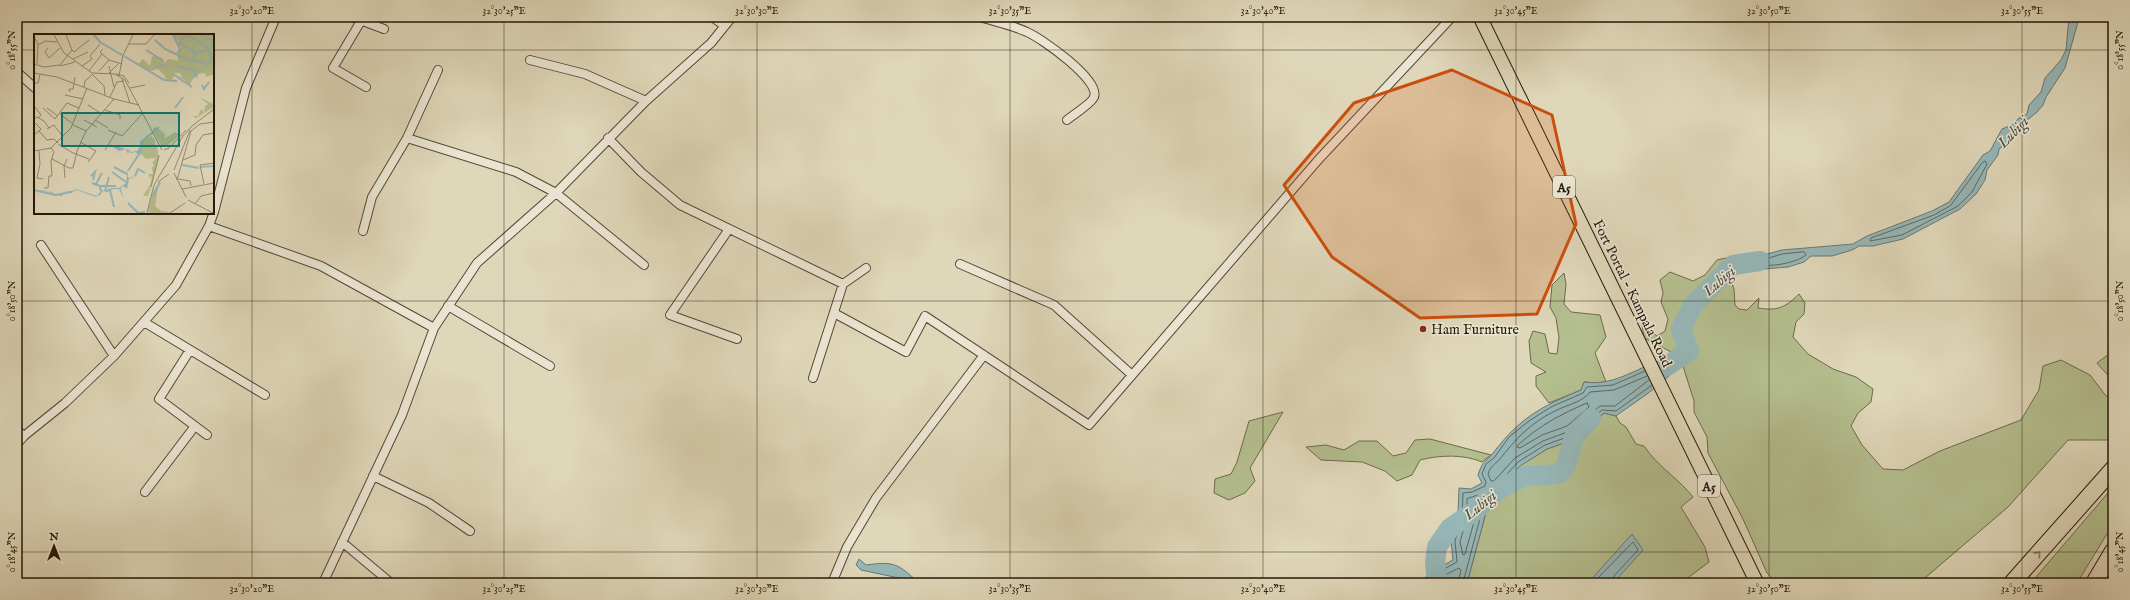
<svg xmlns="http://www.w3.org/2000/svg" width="2130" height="600" font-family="'IM FELL English',serif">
<rect width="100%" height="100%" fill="#dfd7b9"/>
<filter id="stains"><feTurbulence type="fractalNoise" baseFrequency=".005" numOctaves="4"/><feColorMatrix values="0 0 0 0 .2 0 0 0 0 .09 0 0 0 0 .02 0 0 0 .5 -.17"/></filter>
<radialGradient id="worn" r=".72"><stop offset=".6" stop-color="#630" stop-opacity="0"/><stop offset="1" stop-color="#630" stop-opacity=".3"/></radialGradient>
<path fill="#b4be8e" stroke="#6c6a4c" d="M 1726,258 L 1733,259 L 1734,269 L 1730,277 L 1734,289 L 1735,305 L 1739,309 L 1747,310 L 1759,298 L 1758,308 C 1777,311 1785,308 1799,294 L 1805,303 L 1804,314 L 1796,322 L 1793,337 L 1808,354 L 1833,369 L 1856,377 L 1873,389 L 1871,402 L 1858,413 L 1851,426 L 1862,445 L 1883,469 L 1903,470 L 1940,451 L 2021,420 L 2039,390 L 2043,366 L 2061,360 L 2090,375 L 2106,396 L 2113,397 L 2113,435 L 2110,440 L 2068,440 L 2008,507 L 1919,583 L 1777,583 L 1767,573 L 1743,519 L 1708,453 L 1707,437 L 1694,412 L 1694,401 L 1682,363 L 1689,352 L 1677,355 L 1644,338 L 1642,325 L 1657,336 L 1665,331 L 1668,319 L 1661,302 L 1663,293 L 1660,280 L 1670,272 L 1693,281 L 1705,275 L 1717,260 Z
M 1564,273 L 1566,284 L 1564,304 L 1571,312 L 1600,315 L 1606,337 L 1595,353 L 1606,382 L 1596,383 L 1584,382 L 1581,390 L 1549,403 L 1536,386 L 1536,376 L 1546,372 L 1531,363 L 1529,341 L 1533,331 L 1545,334 L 1549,353 L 1557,354 L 1559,338 L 1556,318 L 1550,307 L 1552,285 Z
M 2113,351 L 2113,381 L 2097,363 Z
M 1283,412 L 1250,468 L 1255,481 L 1245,493 L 1229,500 L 1214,493 L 1215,479 L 1231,474 L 1237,462 L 1249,421 Z
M 1604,413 L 1616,416 L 1620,423 L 1626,427 L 1636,444 L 1644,446 C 1658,467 1678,478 1693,497 L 1681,507 L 1705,547 L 1709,562 L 1681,583 L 1467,583 L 1488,505 L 1503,484 L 1520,465 L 1547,449 L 1575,439 Z
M 1430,439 L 1491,455 L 1482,462 C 1464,454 1439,455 1420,460 L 1412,475 L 1397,481 L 1385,471 L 1362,462 L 1321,460 L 1306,447 L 1326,445 L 1344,450 L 1359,441 L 1377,441 L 1393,456 L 1406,453 L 1415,440 Z
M 2113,487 L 2113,524 L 2077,583 L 2031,583 Z"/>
<path fill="#96b7b8" stroke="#697772" d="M 2069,17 L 2077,17 L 2078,22 L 2065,68 L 2046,97 L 2043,105 L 2037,112 L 2009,135 L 2007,143 L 1999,149 L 1998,155 L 1987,170 L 1985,180 L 1976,194 L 1960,209 L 1903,239 L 1873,246 L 1859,246 L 1852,250 L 1832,256 L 1811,256 L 1804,262 L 1788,267 L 1740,271 L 1734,269 L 1733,259 L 1753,258 L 1782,250 L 1853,244 L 1867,236 L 1932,211 L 1949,202 L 1983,155 L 1990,151 L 2002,129 L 2012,125 L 2019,118 L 2027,114 L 2029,105 L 2041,92 L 2045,78 L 2061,60 L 2066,50 Z
M 1689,351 C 1673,379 1642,397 1616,416 L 1604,413 L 1575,439 L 1547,449 L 1520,466 L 1503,484 L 1488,505 L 1467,583 L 1424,583 L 1427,574 L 1453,560 L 1451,541 L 1458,515 L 1459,488 L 1471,489 L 1482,483 L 1478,475 C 1483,460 1484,464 1493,453 C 1520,418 1540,407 1581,390 L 1584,382 C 1613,386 1631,371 1657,362 C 1667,358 1678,355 1689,351 Z
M 1632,534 L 1643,550 L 1617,579 L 1620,583 L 1588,583 Z
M 859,559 L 866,565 C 895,561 898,564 919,583 L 906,583 L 899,578 L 861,570 L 856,565 Z"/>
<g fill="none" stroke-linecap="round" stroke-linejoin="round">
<path stroke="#5e6760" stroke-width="1" d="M 1983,162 L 1985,161 L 1987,164 L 1972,192 L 1958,206 L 1902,235 L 1870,241 L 1871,238 L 1934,215 L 1950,206 Z
M 1804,252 L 1806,255 C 1798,262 1768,269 1758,263 L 1759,261 L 1782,254 Z
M 1647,376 L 1614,390 L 1590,392 C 1583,402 1566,405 1555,411 C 1530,423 1516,439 1499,460 C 1494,465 1490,467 1488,474 L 1491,481 L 1494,481 L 1515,458 L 1543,441 L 1570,431 L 1600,406 L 1615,406 L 1649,380
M 1587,403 L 1589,407 L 1567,426 L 1542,435 L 1520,448 L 1517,447 L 1518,445 C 1539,426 1561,414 1587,403 Z
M 1482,494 L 1465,554 L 1463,555 L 1460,542 L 1467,517 L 1467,499 Z
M 1429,583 L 1431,576 L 1457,562 L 1455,541 L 1462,516 L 1463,493 L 1472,492 L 1485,486 L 1486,482 L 1482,474 L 1486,464 L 1494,458 L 1509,437 L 1529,421 L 1551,407 L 1583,393 L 1587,387 L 1613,385 L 1645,371
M 1434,583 L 1435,580 L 1459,568 L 1461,570 L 1458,583
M 1463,583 L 1484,503 L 1500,482 L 1518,462 L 1545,445 L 1573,435 L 1602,410 L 1616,411 L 1652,385
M 1593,583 L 1633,542 L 1638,550 L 1614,576 L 1615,583"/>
<path stroke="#96b7b8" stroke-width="20" d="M 1667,366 L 1689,351 L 1681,329 L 1693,305 L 1733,265 L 1760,261
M 1437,583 L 1435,563 L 1437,547 L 1450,528 L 1475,511 L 1498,490 L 1515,481 L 1526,476 L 1559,474 L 1566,466 L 1574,437 L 1591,418"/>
<g stroke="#544735" stroke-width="10">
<path id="minor" d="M 352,17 L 384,29
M 712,17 L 725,26
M 980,17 C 996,22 1012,25 1027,32 C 1041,38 1101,80 1094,97 C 1092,103 1073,115 1067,120
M 361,21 L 333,68 L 366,87
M 530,60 L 585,74 L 646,101
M 17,72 L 35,88
M 407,138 L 516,172 L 556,193 L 644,265
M 608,138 L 641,172 L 680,205 L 843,284
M 209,226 L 321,266 L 434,328
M 729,229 L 670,315 L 737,339
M 363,231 L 372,197 L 407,138 L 438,70
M 41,245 L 114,356
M 960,264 L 1054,305 L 1132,375
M 448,306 L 550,366
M 834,313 L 906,352 L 925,316 L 1089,425 L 1319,159 L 1452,17
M 144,322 L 265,395
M 190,350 L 159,399 L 207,435
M 813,378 L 843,284 L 866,268
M 17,430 L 24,436
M 17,444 L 24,436 L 65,403 L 114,356 L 176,285 L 209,226 L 214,212 L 246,88 L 276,17
M 373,476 L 429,503 L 470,531
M 145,492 L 195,426
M 342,542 L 391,583
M 323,583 L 402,415 L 434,328 L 477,263 L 556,193 L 646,101 L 711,43 L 732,17
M 832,583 L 847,547 L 876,498 L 984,355"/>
</g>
<g stroke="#251709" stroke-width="15">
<path id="primary" d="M 1480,17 L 1757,583"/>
</g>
<g stroke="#251709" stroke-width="18">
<path id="motorway" d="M 2012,583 L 2113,469
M 2094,583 L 2113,551"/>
</g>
<use href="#minor" stroke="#eae5d2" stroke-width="8"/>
<use href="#primary" stroke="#dfd7b9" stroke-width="13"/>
<use href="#motorway" stroke="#dfd7b9" stroke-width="16"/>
</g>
<defs><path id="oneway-chevron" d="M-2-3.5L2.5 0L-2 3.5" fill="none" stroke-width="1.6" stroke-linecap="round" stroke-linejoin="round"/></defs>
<use stroke="#8b816a" href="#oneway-chevron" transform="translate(2038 554) rotate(-48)"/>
<path fill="#cb4f0c" fill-opacity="0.2" stroke="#cb4f0c" stroke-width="3" stroke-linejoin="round" d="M 1452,70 L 1552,115 L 1576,224 L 1537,314 L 1420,318 L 1332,257 L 1284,185 L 1354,103 Z"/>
<path fill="none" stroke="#251709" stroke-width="1" stroke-opacity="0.45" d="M 252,17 L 252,583M 504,17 L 504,583M 757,17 L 757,583M 1010,17 L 1010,583M 1263,17 L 1263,583M 1516,17 L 1516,583M 1769,17 L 1769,583M 2022,17 L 2022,583M 17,50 L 35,50M 213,50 L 2113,50M 17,301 L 2113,301M 17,552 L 2113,552"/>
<circle fill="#8f2418" stroke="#eae5d2" stroke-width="1.5" cx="1423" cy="329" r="4"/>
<g text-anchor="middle" stroke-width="3" stroke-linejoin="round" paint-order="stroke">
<g fill="#eae5d2" stroke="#605545" stroke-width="1">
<rect x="1553" y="176" width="22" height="22" rx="3"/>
<rect x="1698" y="475" width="22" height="22" rx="3"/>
</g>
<g font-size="13" font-weight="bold" fill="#251709">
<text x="1564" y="192">A5</text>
<text x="1709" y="491">A5</text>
</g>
<g font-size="14" fill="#251709" stroke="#eae5d2">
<text transform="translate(1633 293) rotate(64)" y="5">Fort Portal - Kampala Road</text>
</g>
<g font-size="14" fill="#251709" stroke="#eae5d2" text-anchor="start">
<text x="1431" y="334">Ham Furniture</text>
</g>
<g font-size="15" font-style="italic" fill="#4d4f46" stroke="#eae5d2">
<text transform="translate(2013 132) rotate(-46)" y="5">Lubigi</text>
<text transform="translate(1719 281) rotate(-41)" y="5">Lubigi</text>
<text transform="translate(1480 505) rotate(-39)" y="5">Lubigi</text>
</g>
</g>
<g transform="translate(34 34)">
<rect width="180" height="180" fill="#dfd7b9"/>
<path d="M 139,1 L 180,1 L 180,6 L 176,3 L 180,7 L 180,40 L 172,43 L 172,39 L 172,41 L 170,39 L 164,40 L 163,45 L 160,41 L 156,51 L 147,43 L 148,41 L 145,39 L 140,39 L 138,47 L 138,45 L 134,47 L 132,43 L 130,46 L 131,42 L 124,35 L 117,37 L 103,31 L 109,25 L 116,32 L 118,22 L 128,24 L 130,29 L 135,25 L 144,27 L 143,20 L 148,12 ZM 166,64 L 180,70 L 180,73 L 162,84 L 159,82 L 164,82 L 167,75 L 170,78 L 171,72 L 174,70 ZM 123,93 L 131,100 L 131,104 L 141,98 L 146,101 L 132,113 L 128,113 L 119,97 L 119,94 ZM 117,102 L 121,106 L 121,113 L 123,113 L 125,125 L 114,162 L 109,162 L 116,151 L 118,142 L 115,144 L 115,140 L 119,140 L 118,134 L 120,131 L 118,129 L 122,124 L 112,125 L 105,118 L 110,106 ZM 125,148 L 121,172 L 127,177 L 139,179 L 114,179 L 116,178 L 114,177 L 119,158 Z" fill="#b4be8e"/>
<path d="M 121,98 L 110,106 L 107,120 L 104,121 L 102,118 L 103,125 L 102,118 L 97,119 L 95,117 L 94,120 L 92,115 L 85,117 L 75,110 L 95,116 L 97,118 L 103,117 L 111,103 ZM 94,135 L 94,144 L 102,142 L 95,145 L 93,155 L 89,152 L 86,155 L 87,155 L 90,165 L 97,171 L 90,165 L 85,155 L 79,155 L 73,158 L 69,157 L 66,161 L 62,163 L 43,156 L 36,159 L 30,158 L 28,162 L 24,162 L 17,160 L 15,157 L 6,158 L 0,156 L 15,157 L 25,162 L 30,158 L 42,156 L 39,154 L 63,162 L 67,157 L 78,154 L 85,154 L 92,149 Z" fill="#96b7b8"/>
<path fill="none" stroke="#96b7b8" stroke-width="2" d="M 60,1 L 66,8 L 88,21M 139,1 L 146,15 L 143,20M 152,1 L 145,10 L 163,19M 153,1 L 175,14M 168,1 L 180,7M 121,6 L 131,15 L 152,25 L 171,29M 112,16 L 130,27M 90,22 L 130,46 L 143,47M 157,28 L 162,19 L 175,15M 143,32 L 164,37 L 158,45M 172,32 L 178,25 L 175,16 L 180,9M 121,33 L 127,31 L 133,32M 139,40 L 158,53M 168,51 L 170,55 L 175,48M 141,74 L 149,63M 148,131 L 165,134M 80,133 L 93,140M 166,133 L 180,132M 94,137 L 107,117 L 107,108 L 125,93M 78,138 L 92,148M 57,142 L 61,138 L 59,146M 101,142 L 104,135 L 111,139M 58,149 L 66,152 L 67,157M 62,150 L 68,139M 66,152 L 82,152M 0,156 L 21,161 L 38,158M 76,156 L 80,173M 71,157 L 75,143M 119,162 L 126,148M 94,169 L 104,179 L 111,178"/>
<path fill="none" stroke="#958a73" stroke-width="1" d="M 20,1 L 30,19 L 58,39 L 81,40 L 91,46 L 128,116M 0,3 L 4,10 L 3,30M 95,10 L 112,10 L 120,1M 4,11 L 11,7 L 23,8M 14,14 L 11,18 L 15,24 L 26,14M 69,15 L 66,18 L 75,26 L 88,30M 38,16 L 40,18 L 55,6M 39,25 L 54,18M 0,30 L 10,33 L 26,31 L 38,16 L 32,1M 26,32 L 41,28M 48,32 L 58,25 L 56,22 L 66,10M 75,32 L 80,53M 55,37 L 68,20M 65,37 L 75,26M 0,39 L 23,43 L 80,65 L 105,71M 75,39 L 84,30M 82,40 L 90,42 L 95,49M 59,41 L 70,52 L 71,61M 85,42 L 89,21 L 99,1M 88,45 L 96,69M 0,49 L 4,49 L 6,40M 50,53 L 51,47 L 59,40M 96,54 L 111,51M 36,58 L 35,55 L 39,55 L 41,43M 31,61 L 49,65M 76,63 L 83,48 L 90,47M 54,71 L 68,80M 1,73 L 7,81 L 4,84M 9,74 L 21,85 L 33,69 L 45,74M 13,74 L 24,82M 71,76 L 86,81 L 86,85M 26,80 L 39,90M 0,85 L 3,83 L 10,87 L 15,94M 50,86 L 63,93M 61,86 L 74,94M 0,88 L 7,95 L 0,101M 39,91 L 52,97M 13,95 L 20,91 L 29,103M 74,96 L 88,102 L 109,79M 5,97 L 13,106 L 20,105 L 24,109M 46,108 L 62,117 L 54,128M 24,110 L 39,119 L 55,125M 71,116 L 82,98M 130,116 L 135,114 L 152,96M 0,117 L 17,114 L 37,94 L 53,54M 5,117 L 6,130 L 3,144 L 9,145M 18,125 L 35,134 L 39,134 L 43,117 L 52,97 L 80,65M 149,126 L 161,121 L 162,111 L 169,101 L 180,99M 140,136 L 156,96M 140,139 L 152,163M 31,144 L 30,132 L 33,125M 144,145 L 156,147 L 157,152M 143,146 L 157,97 L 166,90 L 180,88M 124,148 L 135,140M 170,150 L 166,131 L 180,129M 117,153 L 125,121M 10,154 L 14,154 L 15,142 L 18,142 L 17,127 L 20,118 L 17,114M 148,155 L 180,149M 154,166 L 179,179M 161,170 L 167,162 L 180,159M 113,179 L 120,151 L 149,102 L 158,92 L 180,75M 136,179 L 151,169"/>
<path fill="#0f766e" fill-opacity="0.15" stroke="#0f766e" stroke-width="2" d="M 28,79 L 145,79 L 145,112 L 28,112 Z"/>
<rect width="180" height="180" fill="none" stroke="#251709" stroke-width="2"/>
</g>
<rect width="2130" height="600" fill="none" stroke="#dfd7b9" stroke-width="44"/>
<g transform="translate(54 546)" stroke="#eae5d2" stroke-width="3" paint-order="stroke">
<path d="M0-3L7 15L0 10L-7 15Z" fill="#251709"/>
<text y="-6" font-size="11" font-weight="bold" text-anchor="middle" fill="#251709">N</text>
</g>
<rect x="22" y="22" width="2086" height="556" fill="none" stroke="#251709" stroke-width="1.5"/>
<g font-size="10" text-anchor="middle" fill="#251709">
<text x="252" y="14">32°30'20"E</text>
<text x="504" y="14">32°30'25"E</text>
<text x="757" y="14">32°30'30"E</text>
<text x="1010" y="14">32°30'35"E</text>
<text x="1263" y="14">32°30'40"E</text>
<text x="1516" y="14">32°30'45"E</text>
<text x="1769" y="14">32°30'50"E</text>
<text x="2022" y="14">32°30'55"E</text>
<text transform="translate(11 50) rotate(-90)" y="4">0°18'55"N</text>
<text transform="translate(2119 50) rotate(-90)" y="4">0°18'55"N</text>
<text transform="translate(11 301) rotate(-90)" y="4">0°18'50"N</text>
<text transform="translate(2119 301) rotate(-90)" y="4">0°18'50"N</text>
<text transform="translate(11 552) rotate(-90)" y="4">0°18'45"N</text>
<text transform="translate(2119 552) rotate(-90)" y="4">0°18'45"N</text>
<text x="252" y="592">32°30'20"E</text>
<text x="504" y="592">32°30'25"E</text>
<text x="757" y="592">32°30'30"E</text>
<text x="1010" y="592">32°30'35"E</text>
<text x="1263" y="592">32°30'40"E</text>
<text x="1516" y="592">32°30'45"E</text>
<text x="1769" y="592">32°30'50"E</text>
<text x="2022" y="592">32°30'55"E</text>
</g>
<rect width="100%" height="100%" filter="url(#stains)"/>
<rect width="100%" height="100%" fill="url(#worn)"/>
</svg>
